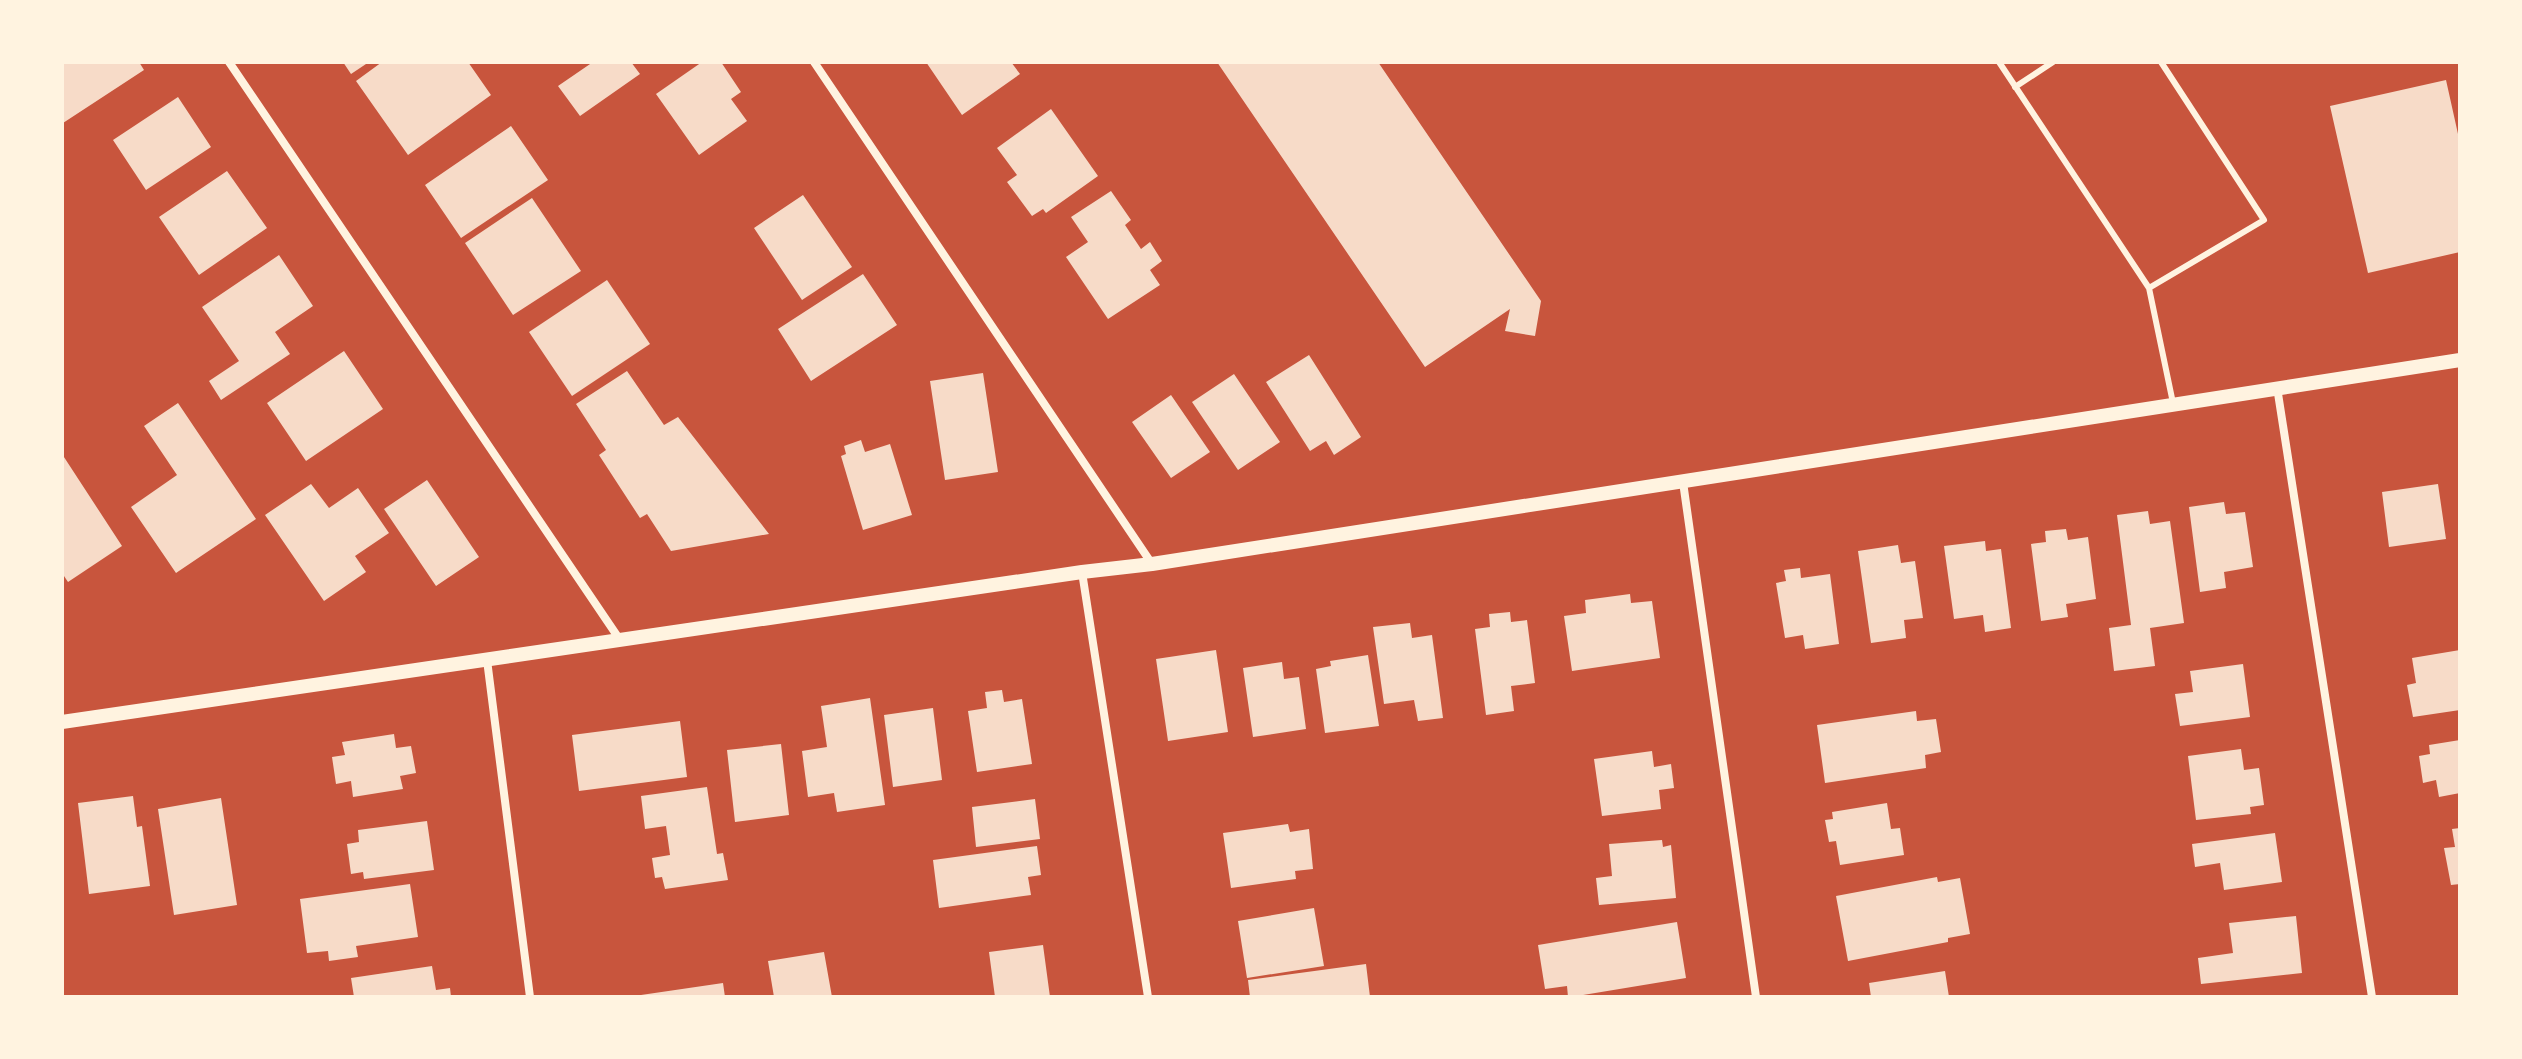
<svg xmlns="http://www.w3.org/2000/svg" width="2522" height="1059" font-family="'Asap Condensed',sans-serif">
<rect width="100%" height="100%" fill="#c8553d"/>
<path fill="#f7dbc8" d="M 62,62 L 139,62 L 144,70 L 63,123 Z
M 343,62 L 369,62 L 351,74 Z
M 382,62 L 468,62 L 491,95 L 408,155 L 356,81 Z
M 593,62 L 631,62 L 640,74 L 580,116 L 558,86 Z
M 702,62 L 721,62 L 741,92 L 731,99 L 747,121 L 699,155 L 656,94 Z
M 926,62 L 1011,62 L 1020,74 L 962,115 Z
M 1217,62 L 1378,62 L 1541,301 L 1535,336 L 1505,331 L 1510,309 L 1425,367 Z
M 2446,80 L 2460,143 L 2460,252 L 2368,273 L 2330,106 Z
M 178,97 L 211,147 L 146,190 L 113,140 Z
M 1051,109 L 1098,176 L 1046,213 L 1043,209 L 1032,216 L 1007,182 L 1017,175 L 997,148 Z
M 511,126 L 548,180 L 461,238 L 425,185 Z
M 227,171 L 267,228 L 199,275 L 159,217 Z
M 1111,191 L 1131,220 L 1125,225 L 1141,249 L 1150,242 L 1162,261 L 1150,270 L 1160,285 L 1108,319 L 1066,257 L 1088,242 L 1071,217 Z
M 803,195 L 852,267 L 802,300 L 754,228 Z
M 532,198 L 581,271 L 513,315 L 465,243 Z
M 279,255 L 313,306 L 275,332 L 290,354 L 221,400 L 209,381 L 239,361 L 202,307 Z
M 863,274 L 897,325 L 811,381 L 778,329 Z
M 607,280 L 650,344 L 572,396 L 529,332 Z
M 344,351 L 383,409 L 306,461 L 267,403 Z
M 1309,355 L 1361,437 L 1334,455 L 1326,441 L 1310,451 L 1266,382 Z
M 627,371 L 664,425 L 678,417 L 769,534 L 671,551 L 647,514 L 640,518 L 599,455 L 606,450 L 576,404 Z
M 983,373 L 998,472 L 945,480 L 930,381 Z
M 1234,374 L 1280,442 L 1238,470 L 1192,402 Z
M 1171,395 L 1210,452 L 1171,478 L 1132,422 Z
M 178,403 L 256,519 L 176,573 L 131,507 L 177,475 L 144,426 Z
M 861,440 L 865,452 L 890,444 L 912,515 L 863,530 L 841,456 L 846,454 L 844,446 Z
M 62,454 L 122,546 L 68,582 L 62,573 Z
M 427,480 L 479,557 L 436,586 L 384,509 Z
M 311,484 L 329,508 L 358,488 L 389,533 L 355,556 L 366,572 L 324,601 L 265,515 Z
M 2438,484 L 2446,539 L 2389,547 L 2382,492 Z
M 2224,502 L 2226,514 L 2245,512 L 2253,567 L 2224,572 L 2226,588 L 2200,592 L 2189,507 Z
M 2148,511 L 2150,524 L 2170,521 L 2184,623 L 2150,628 L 2155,666 L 2114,671 L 2109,628 L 2131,625 L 2117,515 Z
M 2066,529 L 2068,540 L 2088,537 L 2096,599 L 2066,604 L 2068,617 L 2041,621 L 2031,544 L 2046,542 L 2045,531 Z
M 1985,541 L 1986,551 L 2001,549 L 2011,628 L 1985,632 L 1983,615 L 1954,619 L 1944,546 Z
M 1898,545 L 1901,563 L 1915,561 L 1923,618 L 1904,620 L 1906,638 L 1871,643 L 1858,551 Z
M 1800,568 L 1801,578 L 1830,574 L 1839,644 L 1805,649 L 1803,635 L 1785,638 L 1776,583 L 1786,581 L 1784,570 Z
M 1630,594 L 1631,603 L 1652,601 L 1660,658 L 1572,671 L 1564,616 L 1586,613 L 1585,600 Z
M 1510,612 L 1511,622 L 1527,620 L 1535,683 L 1511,686 L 1514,711 L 1486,715 L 1475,629 L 1490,627 L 1489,614 Z
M 1410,623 L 1412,638 L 1432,635 L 1443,718 L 1418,721 L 1414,700 L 1384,704 L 1373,627 Z
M 1216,650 L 1228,732 L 1168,741 L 1156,659 Z
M 2460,650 L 2460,710 L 2413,717 L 2407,685 L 2416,683 L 2412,658 Z
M 1368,655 L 1379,726 L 1325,733 L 1316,669 L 1331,666 L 1330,661 Z
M 1282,662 L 1284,679 L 1299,677 L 1306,729 L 1253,737 L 1243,668 Z
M 2243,664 L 2250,717 L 2180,726 L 2175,694 L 2193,692 L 2190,671 Z
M 1002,690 L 1004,702 L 1022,699 L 1032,764 L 977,772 L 968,711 L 987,708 L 985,692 Z
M 870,698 L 885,805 L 837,812 L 834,793 L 808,797 L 802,751 L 827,747 L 821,706 Z
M 933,708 L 942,780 L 893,787 L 884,715 Z
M 1916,711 L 1917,721 L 1936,719 L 1941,752 L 1925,755 L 1926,768 L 1825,783 L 1817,725 Z
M 680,721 L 687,777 L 579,791 L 572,735 Z
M 394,734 L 396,748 L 411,746 L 416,773 L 400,776 L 403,789 L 353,797 L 351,781 L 336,784 L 332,757 L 345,755 L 342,742 Z
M 2460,740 L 2460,793 L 2439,797 L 2436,780 L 2423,783 L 2419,756 L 2430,754 L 2429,745 Z
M 781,744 L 789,815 L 735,822 L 727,750 Z
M 2241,749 L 2244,770 L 2259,768 L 2264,805 L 2250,807 L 2251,814 L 2196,820 L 2188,756 Z
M 1652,751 L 1654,767 L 1671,764 L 1674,788 L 1659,790 L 1661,809 L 1602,816 L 1594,759 Z
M 707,787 L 717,854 L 723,853 L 728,880 L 665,889 L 662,877 L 655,878 L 652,858 L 670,855 L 666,826 L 645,829 L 641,796 Z
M 133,796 L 137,827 L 142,826 L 150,886 L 89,894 L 78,803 Z
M 221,798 L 237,905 L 174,915 L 158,809 Z
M 1035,799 L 1040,839 L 976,847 L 972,807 Z
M 1887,803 L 1891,829 L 1900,828 L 1904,855 L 1840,865 L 1836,841 L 1829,842 L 1825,820 L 1833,819 L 1832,812 Z
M 427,821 L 434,870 L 364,879 L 363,872 L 351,874 L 347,844 L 359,842 L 358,830 Z
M 1288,824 L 1290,832 L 1309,829 L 1313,869 L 1295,871 L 1296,879 L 1231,888 L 1223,833 Z
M 2460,828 L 2460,884 L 2451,885 L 2444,848 L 2455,847 L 2452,829 Z
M 2275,833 L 2282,882 L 2224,890 L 2220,863 L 2195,867 L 2192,844 Z
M 1662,840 L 1663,847 L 1671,845 L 1676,898 L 1599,905 L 1596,878 L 1612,876 L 1609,844 Z
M 1037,846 L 1041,875 L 1028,877 L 1031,895 L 939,908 L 933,860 Z
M 1937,877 L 1938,882 L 1960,878 L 1970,934 L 1948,938 L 1948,942 L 1848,961 L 1836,896 Z
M 410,884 L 418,937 L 356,946 L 358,957 L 329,961 L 328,951 L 307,953 L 300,899 Z
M 1314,908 L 1324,966 L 1247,978 L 1238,921 Z
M 2296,916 L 2302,973 L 2201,984 L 2198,958 L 2233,953 L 2229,923 Z
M 1677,922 L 1686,978 L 1571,997 L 1568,997 L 1567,986 L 1545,989 L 1538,945 Z
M 1043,945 L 1050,997 L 995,997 L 989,952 Z
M 824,952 L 832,997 L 774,997 L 768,961 Z
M 1366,964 L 1370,997 L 1250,997 L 1248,980 Z
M 432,966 L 436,990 L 450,988 L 451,997 L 354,997 L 351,978 Z
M 1945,971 L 1949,997 L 1871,997 L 1869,983 Z
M 723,983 L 725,997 L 641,997 L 641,995 Z"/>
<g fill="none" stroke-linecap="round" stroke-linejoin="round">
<path stroke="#fff3e0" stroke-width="6" d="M 1999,62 L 2149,288 L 2173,403
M 2015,87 L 2053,62
M 2149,288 L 2264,220 L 2161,62"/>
<path stroke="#fff3e0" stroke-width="8" d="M 229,62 L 620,640
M 814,62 L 1152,564
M 2277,387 L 2372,997
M 1683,482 L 1756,997
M 1082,572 L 1148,997
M 487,660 L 530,997"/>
<path stroke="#fff3e0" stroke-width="14" d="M 62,722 L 1082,572 L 1152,564 L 2460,360"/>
</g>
<rect width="2522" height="1059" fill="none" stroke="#fff3e0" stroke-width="128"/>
</svg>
